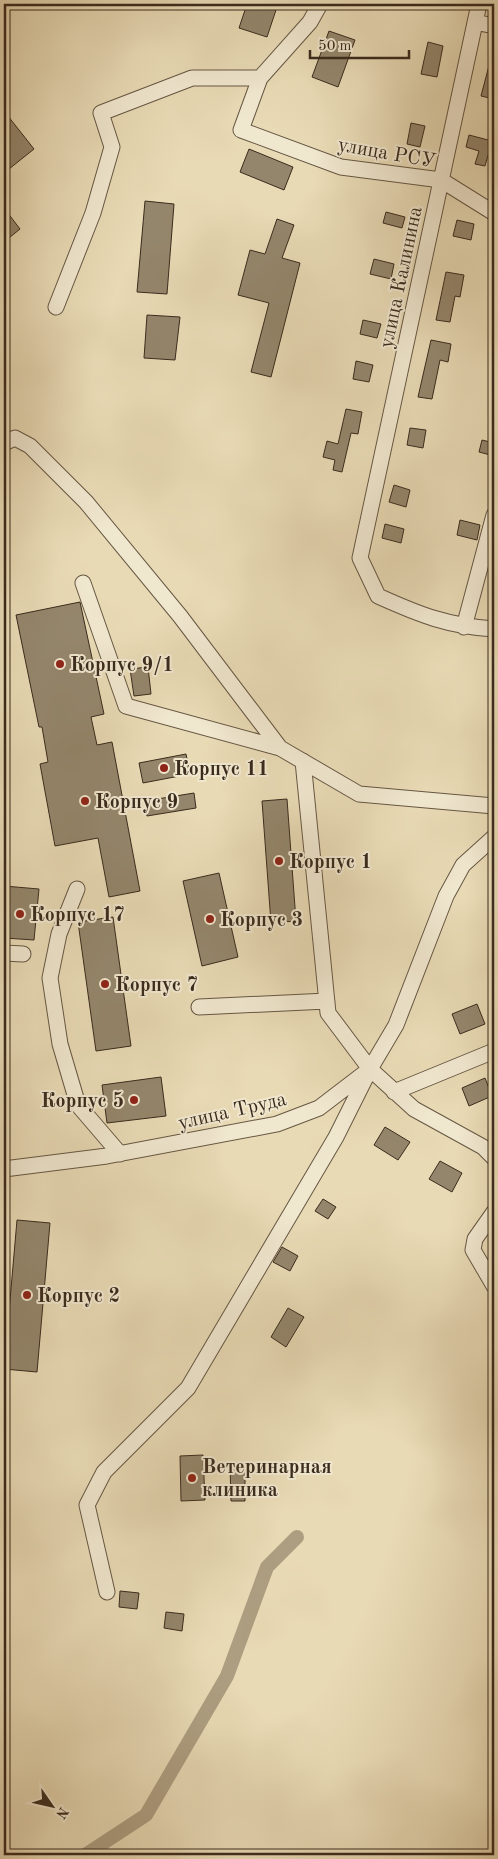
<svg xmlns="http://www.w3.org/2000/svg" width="498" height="1859" font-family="'Old Standard TT',serif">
<rect width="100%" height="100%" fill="#e8dab5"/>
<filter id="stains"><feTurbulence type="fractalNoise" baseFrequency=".004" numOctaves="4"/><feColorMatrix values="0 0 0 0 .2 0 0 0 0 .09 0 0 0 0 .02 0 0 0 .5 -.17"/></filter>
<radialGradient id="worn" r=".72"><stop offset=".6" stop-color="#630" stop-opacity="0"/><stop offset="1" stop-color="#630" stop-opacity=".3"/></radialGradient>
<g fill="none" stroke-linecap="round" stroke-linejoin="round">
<path stroke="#ad9e81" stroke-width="14" d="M 494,1261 L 494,1260
M 85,1855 L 146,1815 L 227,1676 L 267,1567 L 297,1537"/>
</g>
<path fill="#94866c" stroke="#3a2b1d" d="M 247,4 L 278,4 L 267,37 L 239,28 Z
M 329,31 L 355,40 L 338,87 L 312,77 Z
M 428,42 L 443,46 L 437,77 L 421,74 Z
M 491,58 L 494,58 L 494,99 L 481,96 Z
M 4,111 L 34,149 L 4,173 Z
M 411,123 L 425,126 L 420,147 L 407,144 Z
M 469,135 L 492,141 L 485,166 L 475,164 L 479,151 L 466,147 Z
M 249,149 L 293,167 L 284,190 L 240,172 Z
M 145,201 L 174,204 L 167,294 L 137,292 Z
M 4,208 L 20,229 L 4,242 Z
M 386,212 L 405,217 L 402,228 L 383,223 Z
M 277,219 L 294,225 L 282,258 L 300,263 L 271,377 L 251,372 L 269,303 L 238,295 L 250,250 L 265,254 Z
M 457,220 L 474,224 L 471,240 L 453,236 Z
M 374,259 L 394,264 L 391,279 L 370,274 Z
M 446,272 L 464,275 L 460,297 L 455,296 L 450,322 L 436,320 Z
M 147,315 L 180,317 L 175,360 L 144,358 Z
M 363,320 L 381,324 L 377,338 L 360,334 Z
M 431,340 L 451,344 L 448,362 L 440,360 L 432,399 L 418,397 Z
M 356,361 L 373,365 L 369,382 L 353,379 Z
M 346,409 L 362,412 L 358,434 L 351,433 L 342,472 L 333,470 L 335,460 L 323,457 L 327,441 L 338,444 Z
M 410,428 L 426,430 L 423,448 L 407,445 Z
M 482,440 L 494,443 L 494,456 L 479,452 Z
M 394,485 L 410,490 L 406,507 L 389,502 Z
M 460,520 L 480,525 L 477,540 L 457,535 Z
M 385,524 L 404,529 L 401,543 L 382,538 Z
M 80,602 L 104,714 L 91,717 L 97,745 L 112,742 L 140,891 L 109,897 L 98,838 L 55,846 L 40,764 L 48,762 L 42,727 L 39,727 L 16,615 Z
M 148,667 L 151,694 L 134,696 L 130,669 Z
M 186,754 L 190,774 L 143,783 L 139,763 Z
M 194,793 L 196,808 L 147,816 L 145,801 Z
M 287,799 L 296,921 L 271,923 L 262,801 Z
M 219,873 L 238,957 L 202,966 L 183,881 Z
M 4,886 L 39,889 L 34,940 L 4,938 Z
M 113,917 L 131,1046 L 96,1051 L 78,922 Z
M 477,1004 L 485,1024 L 460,1034 L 452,1014 Z
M 161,1077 L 166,1116 L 107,1123 L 102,1085 Z
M 485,1078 L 492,1096 L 469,1106 L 462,1088 Z
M 385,1127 L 410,1142 L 398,1160 L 374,1145 Z
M 440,1161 L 462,1173 L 452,1192 L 429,1179 Z
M 323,1199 L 336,1207 L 328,1219 L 315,1211 Z
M 17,1220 L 50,1223 L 37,1372 L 4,1369 Z
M 282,1247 L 298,1256 L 290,1271 L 273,1262 Z
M 288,1308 L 304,1317 L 286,1347 L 271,1337 Z
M 203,1455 L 205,1500 L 181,1501 L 180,1456 Z
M 245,1464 L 245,1501 L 231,1501 L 230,1465 Z
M 120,1591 L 139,1593 L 137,1609 L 119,1607 Z
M 166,1612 L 184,1614 L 182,1631 L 164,1628 Z"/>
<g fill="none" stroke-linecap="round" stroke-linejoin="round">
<g stroke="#665743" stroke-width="17">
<path id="minor" d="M 320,4 L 310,22 L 260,78 L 241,130 L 341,167 L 441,180 L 494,213
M 479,4 L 360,558 L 378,596 C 420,615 448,626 494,629
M 475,22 L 494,26
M 56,307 L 93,213 L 112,147 L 101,113 L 192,78 L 260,78
M 4,443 L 15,438 L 30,446 L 86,502 L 180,616 L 280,748
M 83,583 L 126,706 L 280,748 L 359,794 L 494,806
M 464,627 L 494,515
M 303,761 L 328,1013 L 370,1069 L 414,1109 L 483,1147 L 494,1158
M 77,889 L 59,934 L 50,978 L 60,1044 L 78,1105 L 120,1154
M 4,953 L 23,954
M 199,1007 L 327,1001
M 394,1092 L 494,1051
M 4,1169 L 107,1156 L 277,1124 L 319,1108 L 370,1069 L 396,1025 L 446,896 L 463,865 L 494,837
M 494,1212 L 475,1239 L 473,1250 L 494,1286
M 107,1592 L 87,1505 L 104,1472 L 188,1388 L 336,1137 L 368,1073"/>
</g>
<use href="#minor" stroke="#f0e7cf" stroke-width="15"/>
</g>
<g fill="#8f2418" stroke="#f0e7cf" stroke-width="2">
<circle cx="60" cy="664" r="5"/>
<circle cx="164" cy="768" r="5"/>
<circle cx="85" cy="801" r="5"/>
<circle cx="279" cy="861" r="5"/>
<circle cx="20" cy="914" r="5"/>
<circle cx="210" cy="919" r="5"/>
<circle cx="105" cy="984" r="5"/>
<circle cx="134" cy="1100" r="5"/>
<circle cx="27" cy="1295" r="5"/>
<circle cx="192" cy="1478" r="5"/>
</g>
<g text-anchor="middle" stroke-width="4" stroke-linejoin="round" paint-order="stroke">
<g font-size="20" fill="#3a2b1d" stroke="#f0e7cf">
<text transform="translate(387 152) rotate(10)" y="7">улица РСУ</text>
<text transform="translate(400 277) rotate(-78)" y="7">улица Калинина</text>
<text transform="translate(232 1110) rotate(-13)" y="7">улица Труда</text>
</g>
<g font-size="20" font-weight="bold" fill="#3a2b1d" stroke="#f0e7cf" text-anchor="start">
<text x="70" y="671">Корпус 9/1</text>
<text x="174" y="775">Корпус 11</text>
<text x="95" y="808">Корпус 9</text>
<text x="289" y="868">Корпус 1</text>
<text x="30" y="921">Корпус 17</text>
<text x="220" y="926">Корпус 3</text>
<text x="115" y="991">Корпус 7</text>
<text x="124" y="1107" text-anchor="end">Корпус 5</text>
<text x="37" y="1302">Корпус 2</text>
<text x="202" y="1473">Ветеринарная<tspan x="202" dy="23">клиника</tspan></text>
</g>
</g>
<rect width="498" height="1859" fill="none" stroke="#e8dab5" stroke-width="20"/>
<rect x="5" y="5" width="488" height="1849" fill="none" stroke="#3a2b1d" stroke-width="2.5"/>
<rect x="10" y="10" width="478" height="1839" fill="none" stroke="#3a2b1d"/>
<g transform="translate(52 1806) rotate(124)" stroke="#f0e7cf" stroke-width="4" paint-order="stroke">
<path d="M0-4L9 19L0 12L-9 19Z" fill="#3a2b1d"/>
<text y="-8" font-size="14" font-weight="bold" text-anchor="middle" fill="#3a2b1d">N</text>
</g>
<path d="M310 50v8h99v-8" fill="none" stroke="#3a2b1d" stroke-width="2.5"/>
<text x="318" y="50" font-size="15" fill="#3a2b1d" stroke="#f0e7cf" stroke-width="4" paint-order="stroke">50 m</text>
<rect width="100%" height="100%" filter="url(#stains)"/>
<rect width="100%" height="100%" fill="url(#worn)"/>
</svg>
